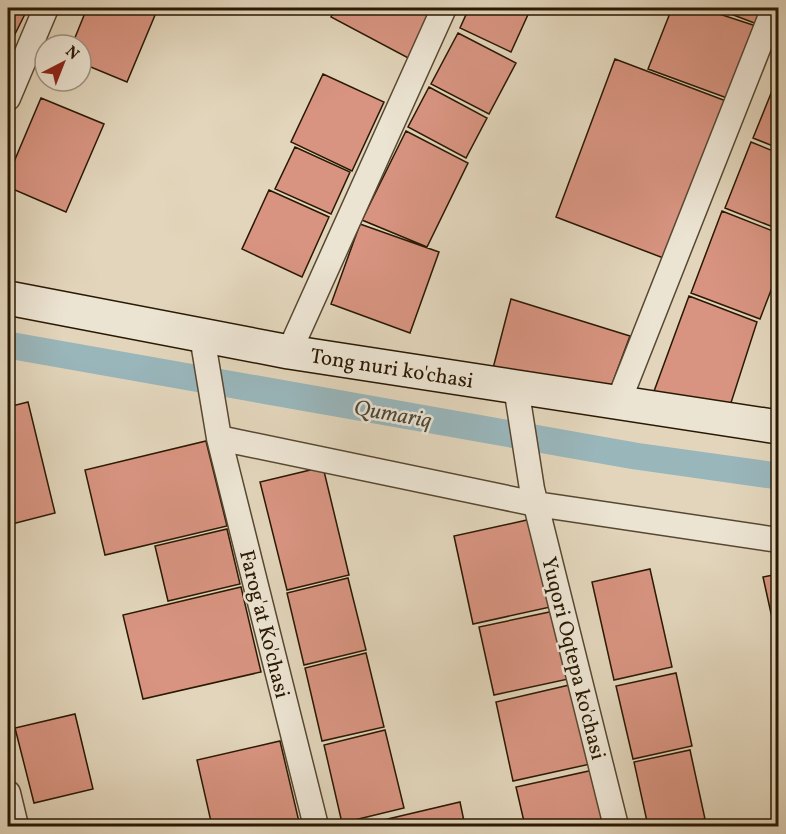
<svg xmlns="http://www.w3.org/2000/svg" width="786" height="834" font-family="Vollkorn,serif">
<rect width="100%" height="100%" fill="#e2d5bb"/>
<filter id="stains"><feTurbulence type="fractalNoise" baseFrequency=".00333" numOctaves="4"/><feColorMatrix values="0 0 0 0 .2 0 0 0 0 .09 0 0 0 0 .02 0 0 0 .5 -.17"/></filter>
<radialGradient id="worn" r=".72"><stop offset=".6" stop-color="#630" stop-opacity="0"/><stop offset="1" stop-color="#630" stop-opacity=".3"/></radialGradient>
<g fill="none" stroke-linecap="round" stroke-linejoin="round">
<path stroke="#99b6bb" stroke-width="27" d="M 8,345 L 635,456 L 778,476"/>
</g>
<path fill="#d89481" stroke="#291903" stroke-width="1.5" d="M 8,8 L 28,8 L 9,46 L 8,45 Z
M 87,8 L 158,8 L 127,82 L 81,63 L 81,45 L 72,45 Z
M 336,8 L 428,8 L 437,12 L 412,60 L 331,17 Z
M 469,8 L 531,8 L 511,52 L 460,28 Z
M 672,8 L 701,8 L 756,26 L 727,98 L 648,69 Z
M 715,8 L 764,8 L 757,24 Z
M 458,33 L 516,63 L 489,114 L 431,84 Z
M 615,59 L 726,101 L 666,259 L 556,217 Z
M 323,74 L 384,102 L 352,171 L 291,142 Z
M 778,76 L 778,148 L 753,138 Z
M 429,87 L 487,118 L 466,158 L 408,127 Z
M 41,98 L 104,124 L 66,212 L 8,187 L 8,176 Z
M 406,131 L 468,163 L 427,247 L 362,220 Z
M 751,142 L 778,153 L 778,229 L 725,208 Z
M 295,147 L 350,172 L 331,214 L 275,189 Z
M 269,190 L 329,217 L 302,277 L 242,249 Z
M 722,211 L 778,233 L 778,272 L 760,319 L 691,293 Z
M 360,224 L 439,252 L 410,333 L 331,304 Z
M 689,296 L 757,322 L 729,409 L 653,394 Z
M 511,299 L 630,336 L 608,395 L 491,376 Z
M 28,402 L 55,513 L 8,525 L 8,407 Z
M 206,441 L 227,526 L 105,555 L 85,470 Z
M 323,467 L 349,575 L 287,590 L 260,482 Z
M 536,518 L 555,606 L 473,624 L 454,536 Z
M 227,529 L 240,584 L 168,601 L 155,546 Z
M 650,569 L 672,667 L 614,680 L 592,582 Z
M 778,574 L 778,645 L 763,577 Z
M 348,578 L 366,650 L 304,665 L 287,593 Z
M 241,587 L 261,672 L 143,699 L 123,615 Z
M 559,610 L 573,678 L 494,695 L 479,627 Z
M 366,653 L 384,727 L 322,741 L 305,668 Z
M 676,673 L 692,746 L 633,759 L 616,686 Z
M 578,683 L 595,763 L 513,781 L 496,702 Z
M 75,714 L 93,789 L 34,803 L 15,728 Z
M 385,730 L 404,808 L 342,823 L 324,745 Z
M 280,741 L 300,826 L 212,826 L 197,760 Z
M 690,750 L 705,819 L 671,826 L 648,826 L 634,762 Z
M 598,769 L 610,826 L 525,826 L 516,787 Z
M 460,802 L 465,826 L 358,826 Z"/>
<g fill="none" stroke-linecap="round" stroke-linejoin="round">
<g stroke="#574831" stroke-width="27">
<path id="street" d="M 8,98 L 46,8
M 202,336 L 219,438 L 316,826
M 289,352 L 444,8
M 516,387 L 532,489 L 616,826
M 618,403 L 774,8
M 219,438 L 536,504 L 778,540
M 8,793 L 16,826"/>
</g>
<g stroke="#291903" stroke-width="36">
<path id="secondary" d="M 8,298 L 289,352 L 778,427"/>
</g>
<use href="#street" stroke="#ece4d3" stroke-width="24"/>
<use href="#secondary" stroke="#ece4d3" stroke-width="33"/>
</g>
<g text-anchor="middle" stroke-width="5" stroke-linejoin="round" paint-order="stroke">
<g font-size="21" fill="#291903" stroke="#ece4d3">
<text transform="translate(392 368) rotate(9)" y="7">Tong nuri ko'chasi</text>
<text transform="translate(265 624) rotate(76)" y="7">Farog'at Ko'chasi</text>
<text transform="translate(574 658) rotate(76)" y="7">Yuqori Oqtepa ko'chasi</text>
</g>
<g font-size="22" font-style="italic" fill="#4b483a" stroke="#ece4d3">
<text transform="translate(393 413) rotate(10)" y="8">Qumariq</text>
</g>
</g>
<rect width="786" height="834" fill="none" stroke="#e2d5bb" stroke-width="30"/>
<rect x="9" y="9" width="768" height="816" fill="none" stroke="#291903" stroke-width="3"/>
<rect x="15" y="15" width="756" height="804" fill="none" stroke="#291903" stroke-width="1.5"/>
<g transform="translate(63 63) rotate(42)"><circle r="28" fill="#ece4d3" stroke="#9e9380" stroke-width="1.5"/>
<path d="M0-4.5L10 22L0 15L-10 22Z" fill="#8f2418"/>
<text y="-9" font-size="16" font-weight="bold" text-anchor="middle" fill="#291903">N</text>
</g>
<rect width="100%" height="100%" filter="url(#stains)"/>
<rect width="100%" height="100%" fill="url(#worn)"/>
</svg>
